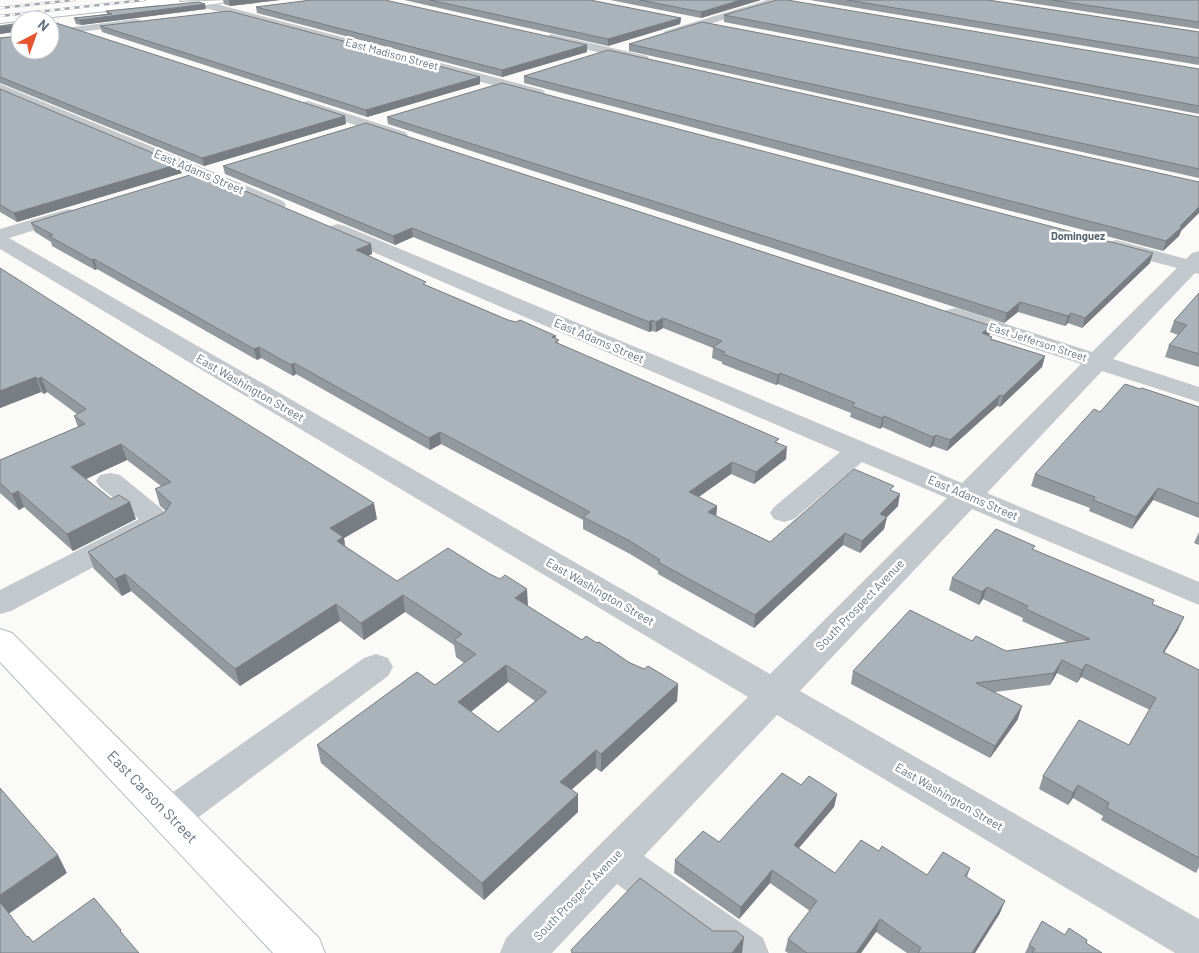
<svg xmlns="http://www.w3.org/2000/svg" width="1199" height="953" font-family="Barlow,sans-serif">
<rect width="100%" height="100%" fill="#fafaf8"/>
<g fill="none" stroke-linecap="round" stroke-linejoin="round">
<g stroke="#b5babe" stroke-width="2">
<path id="major" d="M 148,0 L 180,0 L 179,2 L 227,0 L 222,3 L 163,10 L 159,9 L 159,5 L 0,23 L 0,17 Z
M 0,629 L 12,633 L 319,938 L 325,953 L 273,953 L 0,662 Z"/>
</g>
<path fill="#c3c8cc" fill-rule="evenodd" d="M 189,0 L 201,0 L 543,90 L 545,93 L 543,96 L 533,96 L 194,5 Z
M 767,0 L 783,0 L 782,2 L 673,35 L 669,36 L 663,33 L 665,31 Z
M 136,19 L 140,20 L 142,22 L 140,24 L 50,36 L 50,30 Z
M 551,34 L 647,56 L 649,59 L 643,63 L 547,40 L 545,38 Z
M 0,84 L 283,201 L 286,205 L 283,209 L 277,210 L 271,209 L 0,93 Z
M 308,101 L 405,132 L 408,135 L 405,138 L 395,138 L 303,108 L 301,105 L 303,102 Z
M 68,209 L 74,210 L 77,214 L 74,218 L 9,238 L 770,674 L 947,498 L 862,462 L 794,519 L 784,522 L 774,519 L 770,513 L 774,507 L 840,452 L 331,234 L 329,230 L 331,226 L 338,224 L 345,226 L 962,483 L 1081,364 L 947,320 L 944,315 L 947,310 L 955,308 L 963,310 L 1092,352 L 1177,268 L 1109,250 L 1106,246 L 1109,242 L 1116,240 L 1186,259 L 1192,253 L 1199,251 L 1199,274 L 1195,273 L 1113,359 L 1199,387 L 1199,402 L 1102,371 L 987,493 L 1199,582 L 1199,605 L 972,509 L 800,691 L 1199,919 L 1199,953 L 1175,953 L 777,715 L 644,856 L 763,938 L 769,953 L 711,953 L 617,884 L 552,953 L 500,953 L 506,938 L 748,697 L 0,249 L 0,229 Z
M 110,473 L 120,475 L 169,515 L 174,521 L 169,527 L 11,611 L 0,614 L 0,590 L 139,519 L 100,487 L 96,481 L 100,475 Z
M 376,654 L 388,658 L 393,667 L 388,676 L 184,828 L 170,833 L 156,828 L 150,816 L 156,804 L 364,658 Z"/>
<use href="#major" fill="#fff" fill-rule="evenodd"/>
<g stroke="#a2aab0" stroke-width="2.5">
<path id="rail" d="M 0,8 L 74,0
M 0,16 L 144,0"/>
</g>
<use href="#rail" stroke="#fff" stroke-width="2" stroke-dasharray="5" stroke-linecap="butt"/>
</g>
<path fill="#929a9f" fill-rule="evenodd" d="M 223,0 L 280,0 L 230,6 L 224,4 Z
M 404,0 L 590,0 L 681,18 L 680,24 L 608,46 Z
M 610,0 L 761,0 L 701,18 Z
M 810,0 L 988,0 L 1199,32 L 1199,65 Z
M 1011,0 L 1199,0 L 1199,29 Z
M 256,7 L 587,45 L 587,52 L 502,77 L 257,13 Z
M 206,9 L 81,25 L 76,24 L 74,18 L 107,14 L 106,11 Z
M 724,15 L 1199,69 L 1199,114 L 724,22 Z
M 20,23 L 345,116 L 346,124 L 204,166 L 0,83 L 0,38 L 18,36 L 20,34 L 20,31 L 0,34 Z
M 100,26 L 480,84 L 367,117 L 102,32 Z
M 629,44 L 1199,117 L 1199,178 L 629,51 Z
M 524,76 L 1181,231 L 1179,236 L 1163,251 L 524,83 Z
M 0,89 L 182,173 L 17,222 L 0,212 Z
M 387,117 L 1150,263 L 1082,328 L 1068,323 L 1065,326 L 1018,312 L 1004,323 L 388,124 Z
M 223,166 L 991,326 L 989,336 L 992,339 L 1045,356 L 1042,367 L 1000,407 L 997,406 L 947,451 L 933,446 L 930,448 L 882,427 L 880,429 L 850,417 L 851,413 L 778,384 L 776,385 L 722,364 L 722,362 L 712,358 L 713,348 L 663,328 L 656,332 L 652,331 L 649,332 L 413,237 L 395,245 L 225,174 Z
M 31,223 L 371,244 L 372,254 L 368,256 L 426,285 L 508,320 L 556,336 L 556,339 L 559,344 L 778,443 L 786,459 L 754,484 L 731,474 L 699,497 L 717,506 L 716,516 L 770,542 L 893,491 L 898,506 L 887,517 L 884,529 L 860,553 L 843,545 L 754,628 L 658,574 L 658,571 L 630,554 L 583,529 L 583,520 L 441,444 L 430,450 L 296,374 L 293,376 L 261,358 L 257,360 L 97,269 L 95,270 L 52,246 L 51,242 L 35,232 Z
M 0,268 L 377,519 L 344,538 L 345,546 L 397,581 L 528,606 L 582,640 L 644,669 L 678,684 L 677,701 L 601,772 L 596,768 L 571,790 L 578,812 L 484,900 L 321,763 L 317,745 L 435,685 L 464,663 L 456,657 L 454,645 L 405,612 L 364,640 L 340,621 L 240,686 L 131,591 L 122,596 L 94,569 L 88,552 L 165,512 L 166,511 L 160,506 L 155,489 L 161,486 L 127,460 L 86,479 L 136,519 L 73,551 L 24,507 L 19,510 L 0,493 L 0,460 L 78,427 L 74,416 L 77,414 L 47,392 L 44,394 L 41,392 L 0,408 ZM 508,682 L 535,701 L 498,732 L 471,712 Z
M 1199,293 L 1199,367 L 1165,357 L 1169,345 L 1178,335 L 1170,332 L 1174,321 Z
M 1140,389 L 1199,407 L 1199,518 L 1153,500 L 1132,529 L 1089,511 L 1090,508 L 1031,486 L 1035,474 L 1100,412 Z
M 1199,532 L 1199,545 L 1194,543 Z
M 1034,550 L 1152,604 L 1178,630 L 1164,652 L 1199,670 L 1199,867 L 1196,873 L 1101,820 L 1103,816 L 1073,798 L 1068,805 L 1039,789 L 1043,776 L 1129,745 L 1150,710 L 1081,677 L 1077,683 L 1057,673 L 1050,685 L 995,692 L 1018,719 L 990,758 L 851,684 L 853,671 L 972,641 L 1006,651 L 1067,642 L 1022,621 L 1023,618 L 983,599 L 979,605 L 949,590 L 952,578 Z
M 801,785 L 837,794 L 834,807 L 799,848 L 835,873 L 879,851 L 927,875 L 970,868 L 967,877 L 1000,913 L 975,953 L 907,953 L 876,932 L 861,953 L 788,953 L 785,951 L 788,939 L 810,911 L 770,883 L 739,919 L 674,873 L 675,860 L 719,842 Z
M 1065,935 L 1086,943 L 1102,953 L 1025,953 L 1029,945 Z"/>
<path fill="#777d82" d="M 229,0 L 280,0 L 230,6 Z
M 741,0 L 761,0 L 701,18 L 701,12 Z
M 205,4 L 206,9 L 81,25 L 80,20 Z
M 681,18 L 680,24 L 608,46 L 608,39 Z
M 18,25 L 20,31 L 0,34 L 0,27 Z
M 587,45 L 587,52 L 502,77 L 502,70 Z
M 480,77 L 480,84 L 367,117 L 366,110 Z
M 345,116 L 346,124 L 204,166 L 202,158 Z
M 179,164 L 182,173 L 17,222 L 14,213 Z
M 1199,207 L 1199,213 L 1181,231 L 1179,236 L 1163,251 L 1166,241 L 1180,226 Z
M 412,228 L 413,237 L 395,245 L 393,236 Z
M 371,244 L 372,254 L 358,260 L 356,250 Z
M 1153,253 L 1150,263 L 1082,328 L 1085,318 Z
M 94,259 L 97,269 L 95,270 L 92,260 Z
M 1020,302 L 1018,312 L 1004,323 L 1007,313 Z
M 1071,313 L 1068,323 L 1065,326 L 1068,316 Z
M 663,318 L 663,328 L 656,332 L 656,322 Z
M 652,320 L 652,331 L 649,332 L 649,322 Z
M 991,326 L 989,336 L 982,333 Z
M 259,347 L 261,358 L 257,360 L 254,349 Z
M 1045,356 L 1042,367 L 1000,407 L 1003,396 Z
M 294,363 L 296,374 L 293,376 L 291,365 Z
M 780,373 L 778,384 L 776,385 L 778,375 Z
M 36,377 L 41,392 L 0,408 L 0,391 Z
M 41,377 L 47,392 L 44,394 L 38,379 Z
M 1000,395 L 997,406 L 947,451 L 950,440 Z
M 884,416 L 882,427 L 880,429 L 882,418 Z
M 440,432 L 441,444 L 430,450 L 429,438 Z
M 936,435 L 933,446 L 930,448 L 933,437 Z
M 121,444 L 127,460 L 77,483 L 71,467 Z
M 787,447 L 786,459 L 754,484 L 756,472 Z
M 732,462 L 731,474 L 688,504 L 689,492 Z
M 1158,488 L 1153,500 L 1132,529 L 1136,517 Z
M 18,491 L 24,507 L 19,510 L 12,494 Z
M 900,494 L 898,506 L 887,517 L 884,529 L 860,553 L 862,541 L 880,514 Z
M 130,502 L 136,519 L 73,551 L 67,534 Z
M 374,503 L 377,519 L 344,538 L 346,553 L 340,557 L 330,528 Z
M 717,506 L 716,518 L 708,512 Z
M 845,533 L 843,545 L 754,628 L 755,615 Z
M 125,574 L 131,591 L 122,596 L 115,579 Z
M 987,587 L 983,599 L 979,605 L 982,592 Z
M 527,589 L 528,606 L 516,615 L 515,598 Z
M 403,595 L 405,612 L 364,640 L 361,623 Z
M 336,604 L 340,621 L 240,686 L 235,669 Z
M 1184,617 L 1178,630 L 1157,664 L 1163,652 Z
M 1062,660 L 1057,673 L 1050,685 L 1054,673 Z
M 1086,664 L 1081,677 L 1077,683 L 1082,670 Z
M 506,665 L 508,682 L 460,720 L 458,702 Z
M 678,684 L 677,701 L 601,772 L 601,754 Z
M 1022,706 L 1018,719 L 990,758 L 995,746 Z
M 596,750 L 596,768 L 561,799 L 560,782 Z
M 1078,785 L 1073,798 L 1068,805 L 1073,793 Z
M 578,794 L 578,812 L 484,900 L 482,883 Z
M 837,794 L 834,807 L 791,857 L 794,845 Z
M 58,855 L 67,873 L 7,915 L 0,903 L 0,895 Z
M 772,870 L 770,883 L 739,919 L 741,907 Z
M 1005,901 L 1000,913 L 975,953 L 972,953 Z
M 880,919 L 876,932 L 861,953 L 856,953 Z
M 744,937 L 742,953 L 732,953 Z"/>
<path fill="#aab3b9" stroke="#777d82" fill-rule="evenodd" d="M 311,0 L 385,0 L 587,45 L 502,70 L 256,7 Z
M 430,0 L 590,0 L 681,18 L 608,39 Z
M 640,0 L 741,0 L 701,12 Z
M 777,0 L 787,0 L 1199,69 L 1199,106 L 724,15 Z
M 847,0 L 988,0 L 1199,32 L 1199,58 Z
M 1052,0 L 1199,0 L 1199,22 Z
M 199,2 L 205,4 L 80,20 L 74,18 L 112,14 L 106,11 Z
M 229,11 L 480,77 L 366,110 L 100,26 Z
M 50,21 L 345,116 L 202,158 L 0,77 L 0,38 L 18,36 L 20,34 L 20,27 L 18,25 L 0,27 L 0,26 L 20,23 L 20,50 L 50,50 Z
M 702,22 L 1199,117 L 1199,169 L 629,44 Z
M 608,50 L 1199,182 L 1199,207 L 1180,226 L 1182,227 L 1166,241 L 524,76 Z
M 502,83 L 1153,253 L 1085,318 L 1071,313 L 1068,316 L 1020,302 L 1007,313 L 387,117 Z
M 0,89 L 179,164 L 14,213 L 0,205 Z
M 366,123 L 991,326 L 982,333 L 992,337 L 990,339 L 1045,356 L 1003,396 L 1000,395 L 950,440 L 936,435 L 933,437 L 884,416 L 882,418 L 852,406 L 855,403 L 780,373 L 778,375 L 723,354 L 725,352 L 713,347 L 722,341 L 663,318 L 656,322 L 652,320 L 649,322 L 412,228 L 393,236 L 223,166 Z
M 200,172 L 371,244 L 356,250 L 426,282 L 423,284 L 508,320 L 516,322 L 520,320 L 556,336 L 552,337 L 559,340 L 555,342 L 779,439 L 775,442 L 787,447 L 756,472 L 732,462 L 689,492 L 717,506 L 708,512 L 770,542 L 854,469 L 894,486 L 890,490 L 900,494 L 880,514 L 887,517 L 862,541 L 845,533 L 755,615 L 658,562 L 660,560 L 630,541 L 583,517 L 590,512 L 440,432 L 429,438 L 294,363 L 291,365 L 259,347 L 254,349 L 94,259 L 92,260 L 49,236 L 53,235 L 31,223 Z
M 0,268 L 127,349 L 374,503 L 330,528 L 343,537 L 337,541 L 397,581 L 448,548 L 488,573 L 500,579 L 505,575 L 527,589 L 515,598 L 582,640 L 586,636 L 597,643 L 599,642 L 630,663 L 644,669 L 648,666 L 678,684 L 601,754 L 596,750 L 560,782 L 578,794 L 482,883 L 317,745 L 417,672 L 435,685 L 476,654 L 454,640 L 462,634 L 403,595 L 361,623 L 336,604 L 235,669 L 125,574 L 115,579 L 88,552 L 165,512 L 171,503 L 155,489 L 171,482 L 121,444 L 71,467 L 111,499 L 119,495 L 130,502 L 67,534 L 18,491 L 12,494 L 0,483 L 0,460 L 85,424 L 74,416 L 86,409 L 41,377 L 38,379 L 36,377 L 0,391 ZM 506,665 L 547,692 L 498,732 L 458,702 Z
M 1199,293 L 1199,354 L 1169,345 L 1187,325 L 1174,321 Z
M 1125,384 L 1140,389 L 1142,388 L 1199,407 L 1199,504 L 1158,488 L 1136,517 L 1093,500 L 1095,497 L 1035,474 L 1094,409 L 1100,412 Z
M 996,529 L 1035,546 L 1032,549 L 1154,600 L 1152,604 L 1184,617 L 1163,652 L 1199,670 L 1199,858 L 1107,808 L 1109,803 L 1078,785 L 1073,793 L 1043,776 L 1079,720 L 1129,745 L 1156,698 L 1086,664 L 1082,670 L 1062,660 L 1054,673 L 976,683 L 1022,706 L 995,746 L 853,671 L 910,610 L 972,641 L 976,636 L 1006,651 L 1090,639 L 1026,609 L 1028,606 L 987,587 L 982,592 L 952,578 Z
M 782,773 L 801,785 L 809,776 L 837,794 L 794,845 L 835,873 L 861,840 L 879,851 L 882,846 L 927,875 L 943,852 L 970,868 L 965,876 L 1005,901 L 972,953 L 918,953 L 921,948 L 880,919 L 856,953 L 807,953 L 788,939 L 817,901 L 772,870 L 741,907 L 675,860 L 703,831 L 719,842 Z
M 0,788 L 58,855 L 0,895 Z
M 640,878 L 713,931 L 736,931 L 744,937 L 732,953 L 572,953 L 571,950 Z
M 94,898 L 121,930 L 120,931 L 139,953 L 0,953 L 0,902 L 27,937 L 28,936 L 33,942 Z
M 1042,921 L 1065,935 L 1069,928 L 1087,940 L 1086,943 L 1102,953 L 1032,953 L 1035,949 L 1029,945 Z"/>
<g text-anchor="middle" stroke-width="5" stroke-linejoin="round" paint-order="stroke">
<g font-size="11" fill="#657683" stroke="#fff">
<text transform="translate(392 54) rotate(15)" y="4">East Madison Street</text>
<text transform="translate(1038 342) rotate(18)" y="4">East Jefferson Street</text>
</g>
<g font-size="11" font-weight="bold" fill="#57646e" stroke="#fff">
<text x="1078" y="240">Dominguez</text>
</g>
<g font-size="12" fill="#657683" stroke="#fff">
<text transform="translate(199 172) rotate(23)" y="4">East Adams Street</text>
<text transform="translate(599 341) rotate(23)" y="4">East Adams Street</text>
<text transform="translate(250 388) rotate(30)" y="4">East Washington Street</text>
<text transform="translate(973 498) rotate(23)" y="4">East Adams Street</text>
<text transform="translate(600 592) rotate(30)" y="4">East Washington Street</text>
<text transform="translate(860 605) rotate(-46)" y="4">South Prospect Avenue</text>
<text transform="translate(949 797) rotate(30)" y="4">East Washington Street</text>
<text transform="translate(578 895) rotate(-46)" y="4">South Prospect Avenue</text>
</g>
<g font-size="15" fill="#657683" stroke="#fff">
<text transform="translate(152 797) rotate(46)" y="5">East Carson Street</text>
</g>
</g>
<g transform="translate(35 35) rotate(41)"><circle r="24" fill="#ffffff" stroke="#c1c8cd"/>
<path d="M0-4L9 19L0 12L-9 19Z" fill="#e4572e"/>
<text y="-8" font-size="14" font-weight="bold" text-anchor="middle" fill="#657683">N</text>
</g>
</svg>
